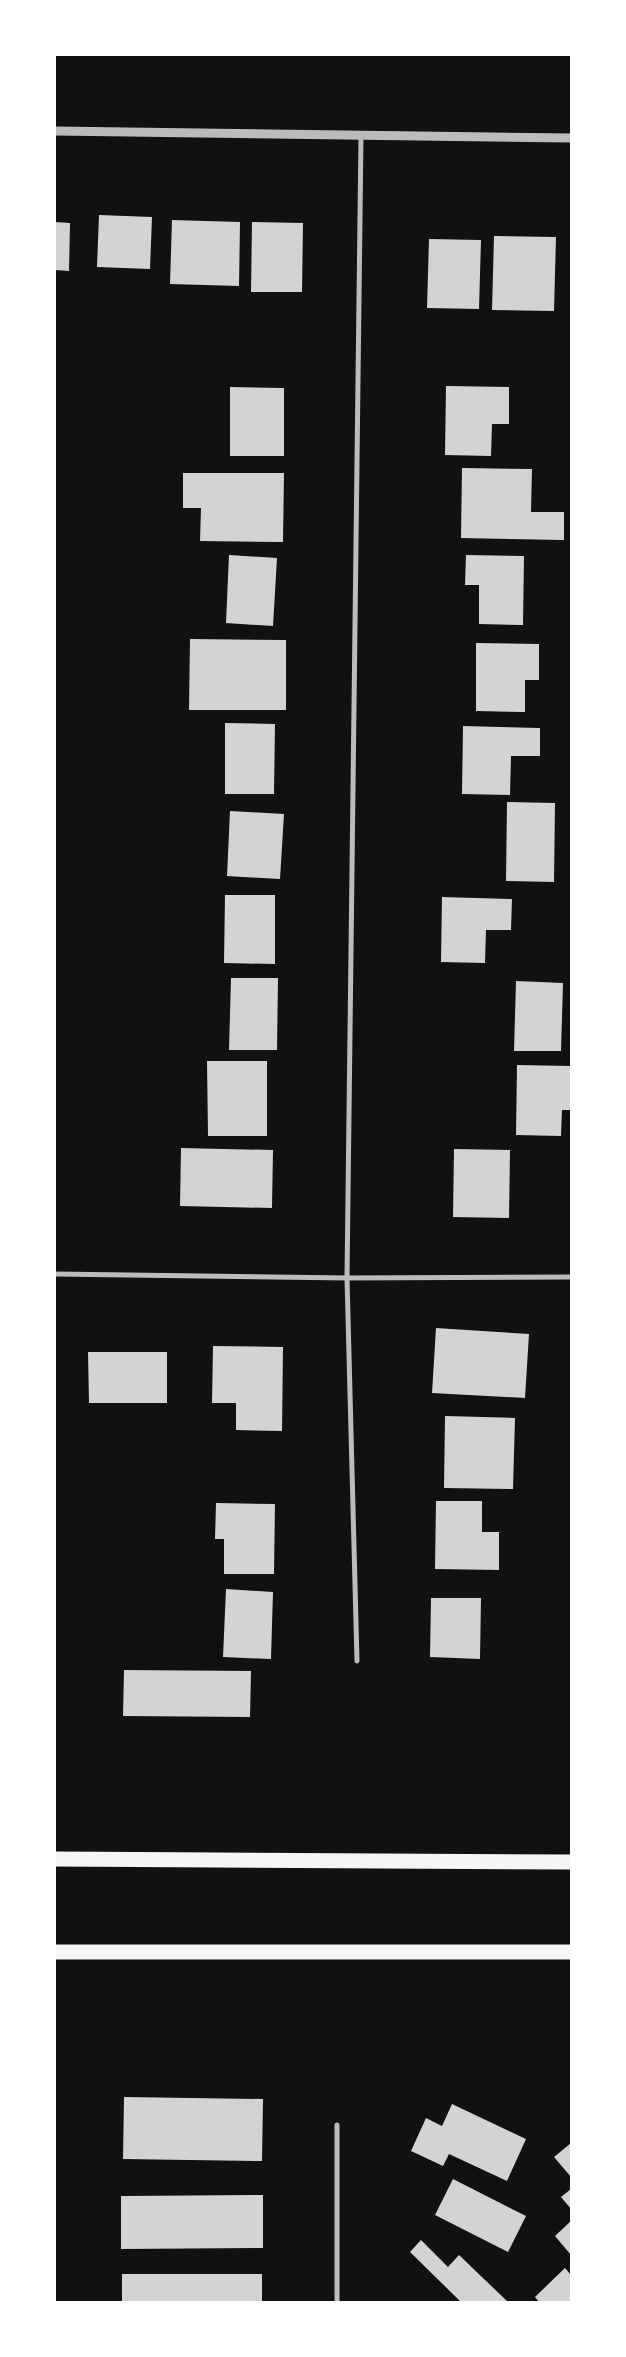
<svg xmlns="http://www.w3.org/2000/svg" width="626" height="2357" font-family="Roboto,sans-serif">
<rect width="100%" height="100%" fill="#111"/>
<path fill="#d3d3d3" d="M 99,215 L 152,217 L 150,269 L 97,267 Z
M 172,220 L 240,222 L 239,286 L 170,284 Z
M 55,222 L 70,223 L 69,271 L 55,270 Z
M 252,222 L 303,223 L 302,292 L 251,292 Z
M 494,236 L 556,237 L 554,311 L 492,310 Z
M 429,239 L 481,240 L 479,309 L 427,308 Z
M 446,386 L 509,387 L 509,424 L 492,424 L 491,456 L 445,455 Z
M 230,387 L 284,388 L 284,456 L 230,456 Z
M 462,468 L 532,469 L 531,512 L 564,512 L 564,540 L 461,538 Z
M 183,473 L 284,473 L 283,542 L 200,541 L 201,508 L 183,508 Z
M 229,555 L 277,558 L 273,626 L 226,623 Z
M 466,555 L 524,556 L 523,625 L 479,624 L 479,585 L 465,585 Z
M 190,639 L 286,640 L 286,710 L 189,710 Z
M 476,643 L 539,644 L 539,680 L 525,680 L 525,712 L 476,711 Z
M 225,723 L 275,724 L 274,794 L 225,794 Z
M 463,726 L 540,728 L 540,756 L 511,756 L 510,795 L 462,794 Z
M 507,802 L 555,803 L 554,882 L 506,881 Z
M 230,811 L 284,814 L 280,879 L 227,876 Z
M 225,895 L 275,895 L 275,964 L 224,963 Z
M 442,897 L 512,899 L 511,930 L 486,930 L 485,963 L 441,962 Z
M 231,978 L 278,978 L 277,1050 L 229,1050 Z
M 516,981 L 563,983 L 561,1051 L 514,1051 Z
M 207,1061 L 267,1061 L 267,1136 L 208,1136 Z
M 517,1065 L 570,1066 L 570,1110 L 562,1110 L 561,1136 L 516,1135 Z
M 181,1148 L 273,1150 L 272,1208 L 180,1206 Z
M 454,1149 L 510,1150 L 509,1218 L 453,1217 Z
M 436,1328 L 529,1334 L 525,1398 L 432,1393 Z
M 213,1346 L 283,1347 L 282,1431 L 236,1430 L 236,1403 L 212,1403 Z
M 88,1352 L 167,1352 L 167,1403 L 89,1403 Z
M 445,1416 L 515,1418 L 513,1489 L 444,1488 Z
M 436,1501 L 482,1501 L 482,1532 L 499,1532 L 499,1570 L 435,1569 Z
M 216,1503 L 275,1504 L 274,1574 L 224,1574 L 224,1539 L 215,1539 Z
M 226,1589 L 273,1592 L 271,1659 L 223,1657 Z
M 431,1598 L 481,1598 L 480,1659 L 430,1657 Z
M 124,1670 L 251,1671 L 250,1717 L 123,1716 Z
M 124,2097 L 263,2099 L 262,2161 L 123,2159 Z
M 452,2104 L 526,2139 L 507,2181 L 449,2154 L 443,2166 L 411,2151 L 426,2118 L 442,2126 Z
M 571,2143 L 571,2177 L 554,2157 Z
M 453,2179 L 526,2216 L 508,2252 L 435,2215 Z
M 571,2189 L 571,2209 L 561,2197 Z
M 263,2195 L 263,2248 L 121,2249 L 121,2196 Z
M 571,2221 L 571,2255 L 555,2236 Z
M 421,2240 L 448,2267 L 459,2255 L 508,2302 L 461,2302 L 410,2252 Z
M 565,2268 L 571,2275 L 571,2302 L 539,2302 L 535,2297 Z
M 122,2274 L 262,2274 L 262,2302 L 122,2302 Z"/>
<g fill="none" stroke-linecap="round" stroke-linejoin="round">
<path stroke="#bcbcbc" stroke-width="5" d="M 55,1274 L 347,1278 L 571,1277
M 357,1661 L 347,1278 L 361,136
M 337,2302 L 337,2125"/>
<path stroke="#bcbcbc" stroke-width="9" d="M 55,131 L 571,138"/>
<path stroke="#f5f5f5" stroke-width="15" d="M 55,1859 L 571,1862
M 55,1952 L 571,1952"/>
</g>
<rect width="626" height="2357" fill="none" stroke="#ffffff" stroke-width="112"/>
</svg>
